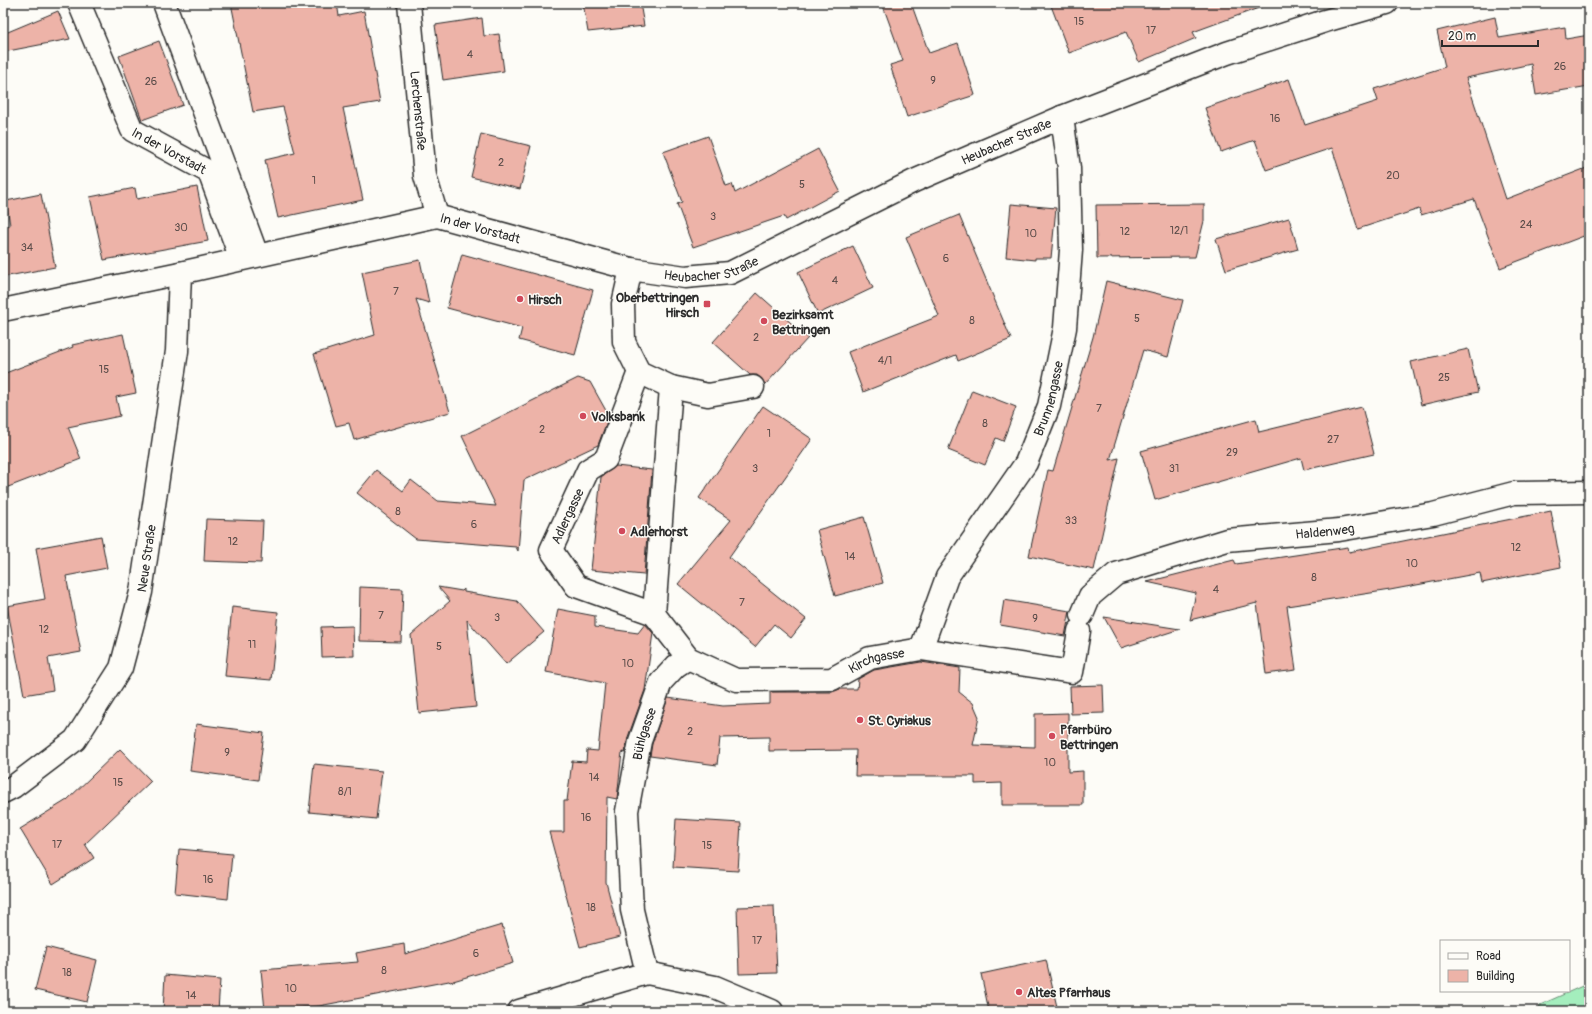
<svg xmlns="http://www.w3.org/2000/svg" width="1592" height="1014" font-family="Pangolin,sans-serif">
<rect width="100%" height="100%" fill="#fdfcf7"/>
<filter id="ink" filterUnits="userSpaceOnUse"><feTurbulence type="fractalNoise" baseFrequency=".025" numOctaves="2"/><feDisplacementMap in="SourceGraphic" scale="8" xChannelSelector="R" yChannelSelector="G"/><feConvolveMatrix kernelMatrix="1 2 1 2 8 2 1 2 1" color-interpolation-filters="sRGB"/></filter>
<g filter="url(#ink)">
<path fill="#a4eebd" stroke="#688c74" d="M 1589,983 L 1589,1011 L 1539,1011 L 1540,1005 Z"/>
<path fill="#edb3a8" stroke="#2b2b2b" d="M 231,3 L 337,3 L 339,16 L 364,11 L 380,102 L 343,108 L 363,200 L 278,218 L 265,160 L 295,153 L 283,107 L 253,112 Z
M 583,3 L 640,3 L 644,26 L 588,32 Z
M 882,3 L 911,3 L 929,53 L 958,43 L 975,95 L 907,117 L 890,65 L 903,61 Z
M 1050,3 L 1263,3 L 1264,6 L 1193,32 L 1196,38 L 1139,62 L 1126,32 L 1069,53 Z
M 58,11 L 70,39 L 3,52 L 3,34 Z
M 1495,17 L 1499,38 L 1565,27 L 1566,39 L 1589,35 L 1589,86 L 1536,95 L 1531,64 L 1466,78 L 1506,199 L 1589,167 L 1589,234 L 1500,268 L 1474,199 L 1421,215 L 1419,209 L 1358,229 L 1332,148 L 1266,170 L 1255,140 L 1221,152 L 1205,108 L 1289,79 L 1305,125 L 1378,101 L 1374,89 L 1445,67 L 1437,31 Z
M 482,18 L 484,36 L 499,34 L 504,71 L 443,80 L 435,25 Z
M 159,41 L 183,105 L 142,120 L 119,56 Z
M 481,134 L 531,146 L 520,189 L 471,177 Z
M 708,136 L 726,186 L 732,184 L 735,193 L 818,149 L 840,191 L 786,220 L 784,216 L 693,247 L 677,204 L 682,202 L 663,152 Z
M 197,187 L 208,241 L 104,260 L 90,197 L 135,188 L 137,199 Z
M 41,194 L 55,267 L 3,277 L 3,227 L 10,225 L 6,201 Z
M 1011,204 L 1056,208 L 1051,258 L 1035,258 L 1035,260 L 1006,257 Z
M 1204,204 L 1204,221 L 1195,257 L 1097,258 L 1096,205 Z
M 959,215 L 1011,339 L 958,361 L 956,355 L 863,392 L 848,352 L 939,316 L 906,237 Z
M 1289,218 L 1298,249 L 1226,270 L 1216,239 Z
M 853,246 L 873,288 L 818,314 L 798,272 Z
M 462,254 L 593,290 L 575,355 L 519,340 L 522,328 L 447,308 Z
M 420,260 L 429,303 L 416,299 L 450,412 L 354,440 L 349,423 L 336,426 L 314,354 L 375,335 L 362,272 Z
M 1106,281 L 1183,300 L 1168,357 L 1143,350 L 1110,460 L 1119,458 L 1094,570 L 1029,556 L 1048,470 L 1053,471 L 1093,337 Z
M 757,293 L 808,338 L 765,385 L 762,379 L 757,375 L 750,375 L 713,342 Z
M 123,334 L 136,393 L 116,397 L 120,416 L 68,427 L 81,459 L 3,489 L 3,374 L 73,347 L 72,345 Z
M 1468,349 L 1478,392 L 1421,405 L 1411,362 Z
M 578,378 L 590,382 L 609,416 L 598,445 L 524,480 L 518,551 L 516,547 L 416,539 L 357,493 L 376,470 L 403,491 L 411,480 L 438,501 L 496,506 L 462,436 Z
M 972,390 L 1016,407 L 1003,441 L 996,438 L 985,465 L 948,450 Z
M 763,406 L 812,439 L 729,557 L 806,619 L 791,638 L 774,624 L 755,647 L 678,584 L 731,520 L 699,498 Z
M 1362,407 L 1374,454 L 1304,470 L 1301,458 L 1155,500 L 1141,451 L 1256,419 L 1259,432 Z
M 616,466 L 652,470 L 644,575 L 591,570 L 601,477 Z
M 1551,511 L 1561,567 L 1482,583 L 1480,573 L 1390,590 L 1287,606 L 1296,670 L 1266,674 L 1257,603 L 1190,620 L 1196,593 L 1147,582 L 1234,560 L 1236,564 L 1348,547 L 1349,552 Z
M 864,517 L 883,583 L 835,596 L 817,530 Z
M 206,519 L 263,521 L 261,563 L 204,561 Z
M 101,536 L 107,568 L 66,576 L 81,652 L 48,658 L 53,690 L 24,695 L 7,606 L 45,599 L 36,548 Z
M 360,587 L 403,589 L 401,642 L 359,641 Z
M 438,587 L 462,591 L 464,589 L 464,592 L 517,601 L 544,632 L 506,664 L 467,620 L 476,707 L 419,713 L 411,635 L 450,601 Z
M 1004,600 L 1070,611 L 1065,636 L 1000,625 Z
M 232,607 L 278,612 L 271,680 L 225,676 Z
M 558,609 L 595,616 L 595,627 L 638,633 L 645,624 L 653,633 L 645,690 L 628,737 L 625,753 L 622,752 L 617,799 L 607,797 L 606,882 L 620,937 L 580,947 L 549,832 L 564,832 L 564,801 L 567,801 L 572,761 L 586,762 L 587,750 L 598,751 L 605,683 L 546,672 Z
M 1104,617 L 1180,629 L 1121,648 Z
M 353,626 L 354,656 L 322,657 L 321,627 Z
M 921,662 L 960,668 L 959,692 L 973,703 L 979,717 L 973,745 L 1035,747 L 1035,714 L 1068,713 L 1068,772 L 1083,771 L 1083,805 L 1002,805 L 1002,783 L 975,784 L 975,776 L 855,776 L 856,750 L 769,751 L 769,737 L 720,738 L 717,765 L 650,756 L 652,744 L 668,698 L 723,706 L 770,704 L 770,692 L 832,692 L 840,689 L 857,689 L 858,679 L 874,670 Z
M 1103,685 L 1104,713 L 1071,714 L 1070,686 Z
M 196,724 L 264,733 L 258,780 L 190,771 Z
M 120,749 L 151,781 L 85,844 L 94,858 L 53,884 L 20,829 L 67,800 Z
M 314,764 L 382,771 L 376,819 L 309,812 Z
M 676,819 L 741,823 L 738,871 L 673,867 Z
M 179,849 L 232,854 L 228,899 L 175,893 Z
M 774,906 L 777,973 L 739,974 L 737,907 Z
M 502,925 L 513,963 L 450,982 L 449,981 L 319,1006 L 265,1010 L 261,970 L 358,962 L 356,953 L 404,944 L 405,954 Z
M 46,947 L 97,960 L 87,1002 L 35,990 Z
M 1046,960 L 1058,1011 L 989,1011 L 981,974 Z
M 165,975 L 220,980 L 218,1011 L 163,1011 Z"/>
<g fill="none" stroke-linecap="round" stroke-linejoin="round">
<g stroke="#2b2b2b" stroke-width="25">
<g id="minor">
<path id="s1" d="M 79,3 L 132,130 L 209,172 L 241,259"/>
<path d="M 164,3 L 257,255"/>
<path id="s2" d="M 409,3 L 425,176 L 437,216"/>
<path d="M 631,269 L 623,304 L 624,342 L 639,372 L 671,387 L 708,395 L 753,387"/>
<path d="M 639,372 L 606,459 L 588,470 L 551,550 L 576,586 L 654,614"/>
<path id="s3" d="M 671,387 L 654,614 L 688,658 L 736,680 L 832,679 L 870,658 L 921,649 L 1072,672 L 1079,631"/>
<path id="s4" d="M 1082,615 L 1090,596 L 1116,574 L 1227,540 L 1339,530 L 1433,514 L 1514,493 L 1589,492"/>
<path id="s5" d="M 921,649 L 947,577 L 1026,463 L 1049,406 L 1065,328 L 1071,250 L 1069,168 L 1062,117"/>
<path id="s6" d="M 647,973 L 632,910 L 627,811 L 640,741 L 661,682 L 676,666 L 688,658"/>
<path d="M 519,1011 L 647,973 L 715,987 L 772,1011"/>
</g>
</g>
<g stroke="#2b2b2b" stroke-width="25">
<g id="tertiary">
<path id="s7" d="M 3,310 L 180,273 L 437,216 L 631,269 L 685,277 L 730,273 L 914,181 L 1062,117 L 1227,53 L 1325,21 L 1387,3"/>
<path id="s8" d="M 3,792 L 13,787 L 75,740 L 121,668 L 141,592 L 177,351 L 180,273"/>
</g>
</g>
<use href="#minor" stroke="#fdfcf7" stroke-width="22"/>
<use href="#tertiary" stroke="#fdfcf7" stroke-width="22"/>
</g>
</g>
<g fill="#d1495b" stroke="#fdfcf7" stroke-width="1.5">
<circle cx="520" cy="299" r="4"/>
<rect x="703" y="300" width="8" height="8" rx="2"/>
<circle cx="764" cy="321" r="4"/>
<circle cx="583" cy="416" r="4"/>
<circle cx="622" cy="531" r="4"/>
<circle cx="860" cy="720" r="4"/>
<circle cx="1052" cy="736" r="4"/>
<circle cx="1019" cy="992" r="4"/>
</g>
<g text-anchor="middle" stroke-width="3" stroke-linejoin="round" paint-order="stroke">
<g font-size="11" fill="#5c4d4a">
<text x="1079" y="25">15</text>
<text x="1151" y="34">17</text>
<text x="470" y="58">4</text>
<text x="1560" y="70">26</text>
<text x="933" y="84">9</text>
<text x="151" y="85">26</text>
<text x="1275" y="122">16</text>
<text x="501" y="166">2</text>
<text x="1393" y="179">20</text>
<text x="314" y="184">1</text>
<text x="802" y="188">5</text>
<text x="713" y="220">3</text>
<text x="1526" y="228">24</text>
<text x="181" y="231">30</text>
<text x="1179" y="234">12/1</text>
<text x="1125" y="235">12</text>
<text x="1031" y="237">10</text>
<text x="27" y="251">34</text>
<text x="946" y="262">6</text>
<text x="835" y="284">4</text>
<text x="396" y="295">7</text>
<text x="1137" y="322">5</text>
<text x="972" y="324">8</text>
<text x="756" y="341">2</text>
<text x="885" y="364">4/1</text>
<text x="104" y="373">15</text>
<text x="1444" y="381">25</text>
<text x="1099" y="412">7</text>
<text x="985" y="427">8</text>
<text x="542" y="433">2</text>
<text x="769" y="437">1</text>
<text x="1333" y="443">27</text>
<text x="1232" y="456">29</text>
<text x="755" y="472">3</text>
<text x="1174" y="472">31</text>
<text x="398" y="515">8</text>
<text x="1071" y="524">33</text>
<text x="474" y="528">6</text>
<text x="233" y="545">12</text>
<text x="1516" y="551">12</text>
<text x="850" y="560">14</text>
<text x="1412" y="567">10</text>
<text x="1314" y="581">8</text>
<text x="1216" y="593">4</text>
<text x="742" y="606">7</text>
<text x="381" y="619">7</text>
<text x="497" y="621">3</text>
<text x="1035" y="622">9</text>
<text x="44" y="633">12</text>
<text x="252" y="648">11</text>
<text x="439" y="650">5</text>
<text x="628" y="667">10</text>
<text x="690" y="735">2</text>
<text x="227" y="756">9</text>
<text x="1050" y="766">10</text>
<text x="594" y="781">14</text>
<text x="118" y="786">15</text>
<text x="345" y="795">8/1</text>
<text x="586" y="821">16</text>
<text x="57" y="848">17</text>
<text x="707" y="849">15</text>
<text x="208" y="883">16</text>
<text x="591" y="911">18</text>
<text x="757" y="944">17</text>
<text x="476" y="957">6</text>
<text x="384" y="974">8</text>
<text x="67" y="976">18</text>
<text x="291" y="992">10</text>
<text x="191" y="999">14</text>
</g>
<g font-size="13" fill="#2b2b2b" stroke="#fdfcf7">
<text dy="5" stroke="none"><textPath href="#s2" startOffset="108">Lerchenstraße</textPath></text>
<text dy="5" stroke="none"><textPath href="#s7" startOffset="1051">Heubacher Straße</textPath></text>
<text dy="5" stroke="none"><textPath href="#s1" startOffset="180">In der Vorstadt</textPath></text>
<text dy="5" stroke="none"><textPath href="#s7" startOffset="489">In der Vorstadt</textPath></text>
<text dy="5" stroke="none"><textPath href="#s7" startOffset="727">Heubacher Straße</textPath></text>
<text dy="5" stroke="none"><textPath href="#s5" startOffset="284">Brunnengasse</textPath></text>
<text transform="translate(567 516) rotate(-65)" y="5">Adlergasse</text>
<text dy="5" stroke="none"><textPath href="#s4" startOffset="269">Haldenweg</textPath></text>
<text dy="5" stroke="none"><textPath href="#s8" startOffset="287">Neue Straße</textPath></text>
<text dy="5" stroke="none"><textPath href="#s3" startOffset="481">Kirchgasse</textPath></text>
<text dy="5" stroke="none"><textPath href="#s6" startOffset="243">Bühlgasse</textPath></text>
</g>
<g font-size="13" font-weight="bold" fill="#2b2b2b" stroke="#fdfcf7" text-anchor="start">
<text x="699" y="302" text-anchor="end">Oberbettringen<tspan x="699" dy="15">Hirsch</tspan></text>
<text x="528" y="304">Hirsch</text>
<text x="772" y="319">Bezirksamt<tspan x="772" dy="15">Bettringen</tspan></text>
<text x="591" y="421">Volksbank</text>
<text x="630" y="536">Adlerhorst</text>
<text x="868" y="725">St. Cyriakus</text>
<text x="1060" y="734">Pfarrbüro<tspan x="1060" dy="15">Bettringen</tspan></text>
<text x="1027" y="997">Altes Pfarrhaus</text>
</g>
</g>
<rect width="1592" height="1014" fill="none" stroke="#fdfcf7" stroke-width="16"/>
<rect x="8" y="8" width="1576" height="998" fill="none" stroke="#2b2b2b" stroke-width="1.5" filter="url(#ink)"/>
<rect x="1440" y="940" width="130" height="52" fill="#fdfcf7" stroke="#a9a8a5"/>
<rect x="1448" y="953" width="20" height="6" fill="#fdfcf7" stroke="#a9a8a5"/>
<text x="1476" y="960" font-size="12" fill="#2b2b2b">Road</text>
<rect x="1448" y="970" width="20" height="12" fill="#edb3a8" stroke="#a9a8a5"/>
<text x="1476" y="980" font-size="12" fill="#2b2b2b">Building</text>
<path d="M1442 40v6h96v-6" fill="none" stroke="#2b2b2b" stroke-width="2"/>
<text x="1448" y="40" font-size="12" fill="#2b2b2b" stroke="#fdfcf7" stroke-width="3" paint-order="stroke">20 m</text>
</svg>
